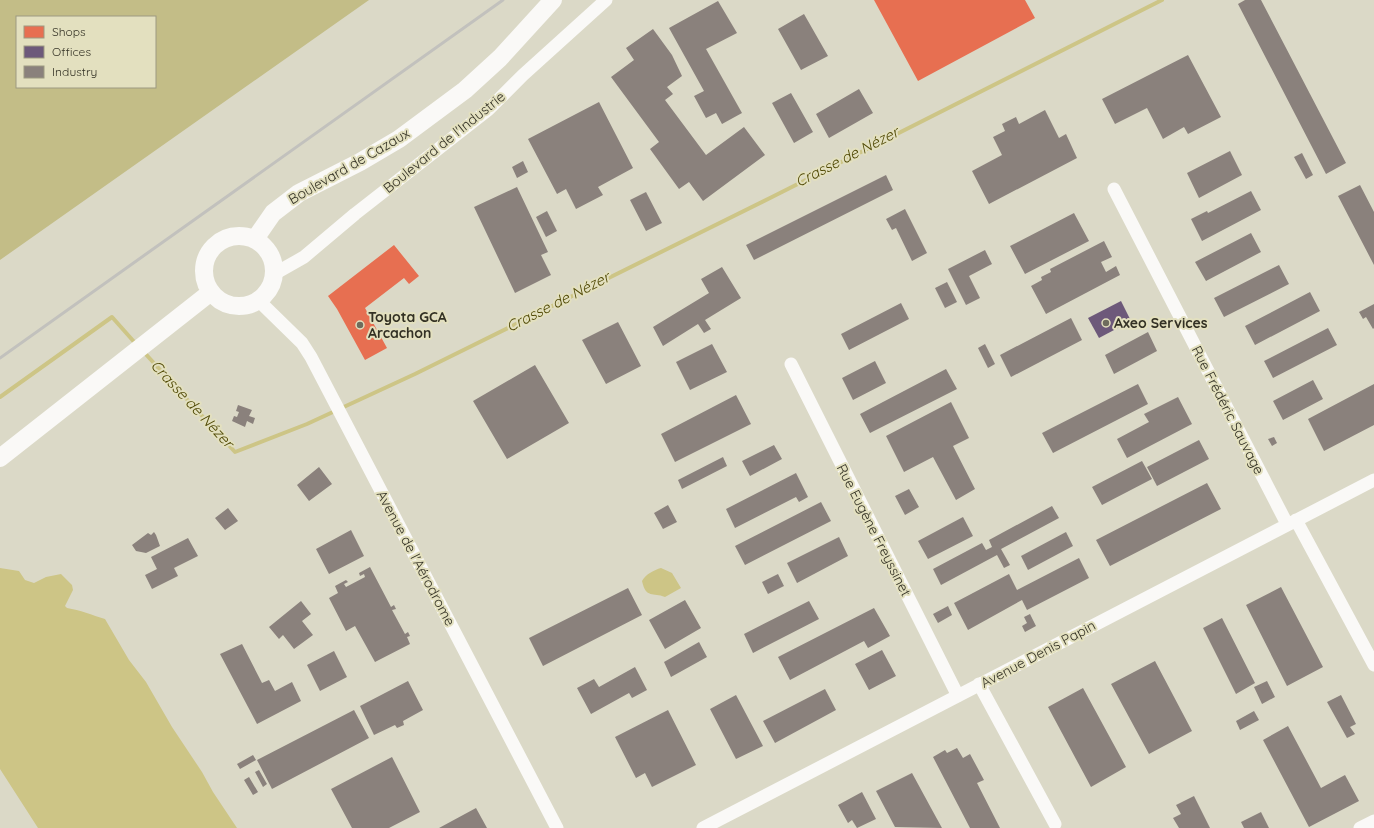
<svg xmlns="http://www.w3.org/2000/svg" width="1374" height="828" font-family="Quicksand,sans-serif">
<rect width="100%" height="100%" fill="#dbd9c7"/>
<path fill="#c3bd87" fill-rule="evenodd" d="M 0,0 L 369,0 L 0,260 ZM 17,17 L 155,17 L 155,87 L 17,87 Z"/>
<path fill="#cdc586" d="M 0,568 L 19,571 L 25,580 L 34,583 L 46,577 L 61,574 L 72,585 L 73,590 L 65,606 L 67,608 C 80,610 92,615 105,619 L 129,660 L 146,682 L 172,727 L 202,772 L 213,792 L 237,828 L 38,828 L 0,769 Z
M 661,568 L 672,573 L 681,588 L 665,597 C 653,592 646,599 642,581 C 646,574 654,570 661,568 Z"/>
<path fill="#e76f51" d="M 874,0 L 1025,0 L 1035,18 L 918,81 Z
M 394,245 L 419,276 L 409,284 L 404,278 L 365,308 L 387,348 L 365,360 L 337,309 L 328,296 Z"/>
<path fill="#6d597a" d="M 1121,301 L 1131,321 L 1099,338 L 1088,318 Z"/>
<path fill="#8a817c" d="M 1245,0 L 1261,0 L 1346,163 L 1326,174 L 1238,4 Z
M 718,1 L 737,33 L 706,49 L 742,113 L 722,124 L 716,113 L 706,118 L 694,96 L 704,91 L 669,28 Z
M 804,14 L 828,56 L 801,70 L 778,29 Z
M 653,29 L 672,55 L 682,76 L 667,87 L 673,94 L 665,100 L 706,155 L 744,127 L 765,155 L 703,201 L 689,182 L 679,189 L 650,149 L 659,142 L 611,77 L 634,60 L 626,48 Z
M 1188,55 L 1221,117 L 1188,134 L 1184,127 L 1163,139 L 1147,108 L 1115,124 L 1102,99 Z
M 859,89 L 873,113 L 829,138 L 816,114 Z
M 791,93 L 813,132 L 794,143 L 772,103 Z
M 599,102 L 633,168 L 598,187 L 603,195 L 576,209 L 566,189 L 557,194 L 528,139 Z
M 1045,110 L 1059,138 L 1066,134 L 1077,158 L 989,204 L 972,171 L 1002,155 L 993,137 L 1005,131 L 1002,124 L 1016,117 L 1019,124 Z
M 1230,151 L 1242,175 L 1199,198 L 1187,173 Z
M 1302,153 L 1313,175 L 1306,179 L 1294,157 Z
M 523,161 L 528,172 L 517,178 L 512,167 Z
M 886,175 L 893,190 L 754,260 L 746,245 Z
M 1360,185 L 1374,212 L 1374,265 L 1338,196 Z
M 517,187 L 548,252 L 541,255 L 551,275 L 515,293 L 474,207 Z
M 1251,191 L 1261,210 L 1202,241 L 1191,219 L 1207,211 L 1208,213 Z
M 646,192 L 662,223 L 646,231 L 630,200 Z
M 905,209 L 927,253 L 912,261 L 896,228 L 892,230 L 886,219 Z
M 547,211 L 557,231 L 546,237 L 536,217 Z
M 1074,213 L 1089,241 L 1025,274 L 1010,246 Z
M 1251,233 L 1261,252 L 1206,281 L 1195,262 Z
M 1104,241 L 1112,257 L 1101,262 L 1106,272 L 1116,266 L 1120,275 L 1046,314 L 1031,286 L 1042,280 L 1041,277 L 1051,272 L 1050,269 Z
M 985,250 L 992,264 L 969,276 L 980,298 L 966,305 L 948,269 Z
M 1279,265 L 1289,284 L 1224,317 L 1214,298 Z
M 722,267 L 741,298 L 705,320 L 711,329 L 704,333 L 698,324 L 663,346 L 653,327 L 709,293 L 701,279 Z
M 947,282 L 957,302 L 945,308 L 935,288 Z
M 1310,292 L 1320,311 L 1255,345 L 1245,326 Z
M 901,303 L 909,319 L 849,350 L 841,334 Z
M 1374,304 L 1374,328 L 1373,329 L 1366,317 L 1363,319 L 1359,312 Z
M 1071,318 L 1082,340 L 1011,377 L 1000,355 Z
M 618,322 L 641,366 L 606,384 L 582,340 Z
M 1328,328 L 1337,345 L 1273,378 L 1264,361 Z
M 1148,332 L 1157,351 L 1114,374 L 1105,355 Z
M 712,344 L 727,372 L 690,390 L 676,362 Z
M 985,344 L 995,364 L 988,368 L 978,348 Z
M 875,361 L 886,383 L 853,400 L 842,378 Z
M 535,365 L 569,423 L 507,459 L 473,401 Z
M 946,369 L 957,389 L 870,433 L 860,414 Z
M 1313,380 L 1323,399 L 1283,420 L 1273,401 Z
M 1138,384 L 1148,404 L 1053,453 L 1042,433 Z
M 1374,384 L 1374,425 L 1324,451 L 1308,419 Z
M 736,395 L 751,424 L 675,462 L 661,434 Z
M 1178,397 L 1192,424 L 1127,458 L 1117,439 L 1149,422 L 1144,414 Z
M 951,402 L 969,438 L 953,446 L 975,489 L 956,500 L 933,457 L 904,472 L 886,436 Z
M 238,405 L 252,410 L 249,416 L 255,418 L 253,424 L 247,421 L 245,427 L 232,421 L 234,416 L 237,417 L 239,412 L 236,411 Z
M 1274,437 L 1277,443 L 1272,446 L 1268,439 Z
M 1199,440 L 1209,459 L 1157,486 L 1147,467 Z
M 774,445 L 782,459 L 750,476 L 742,461 Z
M 723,457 L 727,466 L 682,489 L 678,480 Z
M 1142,461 L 1152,479 L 1102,505 L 1092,487 Z
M 319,467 L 332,484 L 309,501 L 297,485 Z
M 796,473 L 808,497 L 799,502 L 796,497 L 735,528 L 726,509 Z
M 1207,483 L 1221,509 L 1110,566 L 1096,540 Z
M 909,489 L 919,507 L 905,515 L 895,496 Z
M 821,502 L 831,521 L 745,565 L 735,546 Z
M 668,505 L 677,522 L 663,529 L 654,513 Z
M 1052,506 L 1059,518 L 1001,549 L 1010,565 L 1004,568 L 997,555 L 941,585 L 933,569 L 982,543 L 986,550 L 992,547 L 989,540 Z
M 228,508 L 238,521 L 225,530 L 215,518 Z
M 963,517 L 973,536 L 928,559 L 918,541 Z
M 351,530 L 364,556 L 329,574 L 316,549 Z
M 154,532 L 156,535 L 160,546 L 146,553 L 136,551 L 132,545 L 148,533 L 151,535 Z
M 1066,532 L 1073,546 L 1028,570 L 1021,556 Z
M 839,537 L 848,556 L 797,583 L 787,563 Z
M 188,538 L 198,556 L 174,568 L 178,576 L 152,589 L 145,575 L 157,569 L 151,557 Z
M 1079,558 L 1089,578 L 1027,610 L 1022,600 L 968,630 L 954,603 L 1009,574 L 1017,590 Z
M 370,567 L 391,607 L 394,605 L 396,609 L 392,610 L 405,634 L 408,632 L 410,636 L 407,637 L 410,644 L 375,662 L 355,626 L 346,631 L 329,598 L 338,593 L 335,586 L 346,580 L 348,582 L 344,584 L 346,587 L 365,577 L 364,574 L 360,576 L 359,573 Z
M 778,574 L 784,586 L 768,594 L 762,582 Z
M 1281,587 L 1323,667 L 1287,686 L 1246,605 Z
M 628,588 L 642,615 L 543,666 L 529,638 Z
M 685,600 L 701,628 L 665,649 L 649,620 Z
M 301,601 L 311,614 L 302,621 L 313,635 L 294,649 L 283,635 L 279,639 L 269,627 Z
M 809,601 L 819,619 L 753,653 L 744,634 Z
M 948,606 L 952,615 L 938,623 L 933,614 Z
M 874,608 L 890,636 L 868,648 L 864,641 L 790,680 L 778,657 Z
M 1030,614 L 1036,626 L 1025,632 L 1022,626 L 1027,623 L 1024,617 Z
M 1222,618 L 1255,683 L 1236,694 L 1203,628 Z
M 699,642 L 707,657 L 671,677 L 664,662 Z
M 242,644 L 262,683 L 269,680 L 275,691 L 292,682 L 301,701 L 257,724 L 220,654 Z
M 882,650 L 896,676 L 869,690 L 855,664 Z
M 334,651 L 347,677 L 320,691 L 307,665 Z
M 1155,661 L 1192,731 L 1149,754 L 1111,684 Z
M 635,667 L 647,690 L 632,698 L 629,693 L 591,714 L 577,688 L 594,679 L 599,687 Z
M 408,681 L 423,710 L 403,721 L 404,725 L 397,728 L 395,725 L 374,735 L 360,706 Z
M 1267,681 L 1275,697 L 1262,704 L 1254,687 Z
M 1083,688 L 1126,767 L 1091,787 L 1048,707 Z
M 825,689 L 836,710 L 775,743 L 763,721 Z
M 736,695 L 763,746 L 736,759 L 710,709 Z
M 1341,695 L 1356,724 L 1350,727 L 1355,734 L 1347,738 L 1327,702 Z
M 354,710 L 369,738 L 272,789 L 257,760 Z
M 668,710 L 696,765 L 652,787 L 645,773 L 636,778 L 615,737 Z
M 1254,711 L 1259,720 L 1240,730 L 1236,721 Z
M 1288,726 L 1321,788 L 1345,775 L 1359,801 L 1309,827 L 1263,740 Z
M 957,748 L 963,758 L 970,754 L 984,780 L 977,783 L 1000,828 L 970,828 L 933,757 L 945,750 L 947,753 Z
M 253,755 L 256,760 L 240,769 L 237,764 Z
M 392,757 L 420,812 L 389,828 L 352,828 L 331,789 Z
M 259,770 L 267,784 L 263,787 L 255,772 Z
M 912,773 L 931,808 L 942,828 L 895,827 L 876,791 Z
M 249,777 L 258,792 L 253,795 L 244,780 Z
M 862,792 L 876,819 L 857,828 L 852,820 L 848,823 L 838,805 Z
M 1194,796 L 1210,828 L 1179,828 L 1173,818 L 1181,814 L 1176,805 Z
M 476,808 L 487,828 L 439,828 Z
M 1261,812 L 1269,828 L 1244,828 L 1241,822 Z"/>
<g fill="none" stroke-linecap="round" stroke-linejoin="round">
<path stroke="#cdc586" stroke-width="4" d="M 142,350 L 235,452 L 307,424 L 415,374 L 776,195 L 1162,0
M 0,397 L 112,317 L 136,344"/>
<path stroke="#faf9f7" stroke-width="13" d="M 1114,189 L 1287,524
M 274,274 L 304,257 L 355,214 L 488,110 L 523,75 L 606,0
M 258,300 L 302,343 L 311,357 L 557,828
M 791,364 L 958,696
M 1296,520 L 1374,665
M 979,684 L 1055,824
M 703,828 L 1374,480
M 1360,828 L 1374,821"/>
<path stroke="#faf9f7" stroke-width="18" d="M204 271a35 35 0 1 1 70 0a35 35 0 1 1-70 0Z
M 255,239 L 273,213 L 299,193 L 360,162 L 399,139 L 465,90 L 500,58 L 553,0
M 0,458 L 211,292"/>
<path stroke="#c2c1bd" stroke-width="3" d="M 0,358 L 503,0"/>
</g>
<g fill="#6e6c5d" stroke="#e3e0bf" stroke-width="1.5">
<circle cx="1106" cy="323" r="4"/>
<circle cx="360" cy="325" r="4"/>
</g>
<g text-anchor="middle" stroke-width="4" stroke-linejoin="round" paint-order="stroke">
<g font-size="14" fill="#333124" stroke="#e3e0bf">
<text transform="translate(444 142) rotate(-39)" y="5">Boulevard de l'Industrie</text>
<text transform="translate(349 166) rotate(-30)" y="5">Boulevard de Cazaux</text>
<text transform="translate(1228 410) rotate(63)" y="5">Rue Frédéric Sauvage</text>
<text transform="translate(874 530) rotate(63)" y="5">Rue Eugène Freyssinet</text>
<text transform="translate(416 558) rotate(62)" y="5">Avenue de l'Aérodrome</text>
<text transform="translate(1038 654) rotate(-28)" y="5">Avenue Denis Papin</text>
</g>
<g font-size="14" font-weight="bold" fill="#333124" stroke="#e3e0bf" text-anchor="start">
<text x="368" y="322">Toyota GCA<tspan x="368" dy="16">Arcachon</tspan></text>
<text x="1114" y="328">Axeo Services</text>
</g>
<g font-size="15" font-style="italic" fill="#504905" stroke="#e3e0bf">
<text transform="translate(847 157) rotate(-27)" y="5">Crasse de Nézer</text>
<text transform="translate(558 302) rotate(-27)" y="5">Crasse de Nézer</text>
<text transform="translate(192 404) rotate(47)" y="5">Crasse de Nézer</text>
</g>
</g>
<rect x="16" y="16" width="140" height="72" fill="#e3e0bf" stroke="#9d9a81"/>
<rect x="24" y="26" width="20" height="12" fill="#e76f51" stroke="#9d9a81"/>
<text x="52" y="36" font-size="12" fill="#333124">Shops</text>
<rect x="24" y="46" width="20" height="12" fill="#6d597a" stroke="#9d9a81"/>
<text x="52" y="56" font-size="12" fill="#333124">Offices</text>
<rect x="24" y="66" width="20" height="12" fill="#8a817c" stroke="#9d9a81"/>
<text x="52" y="76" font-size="12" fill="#333124">Industry</text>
</svg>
